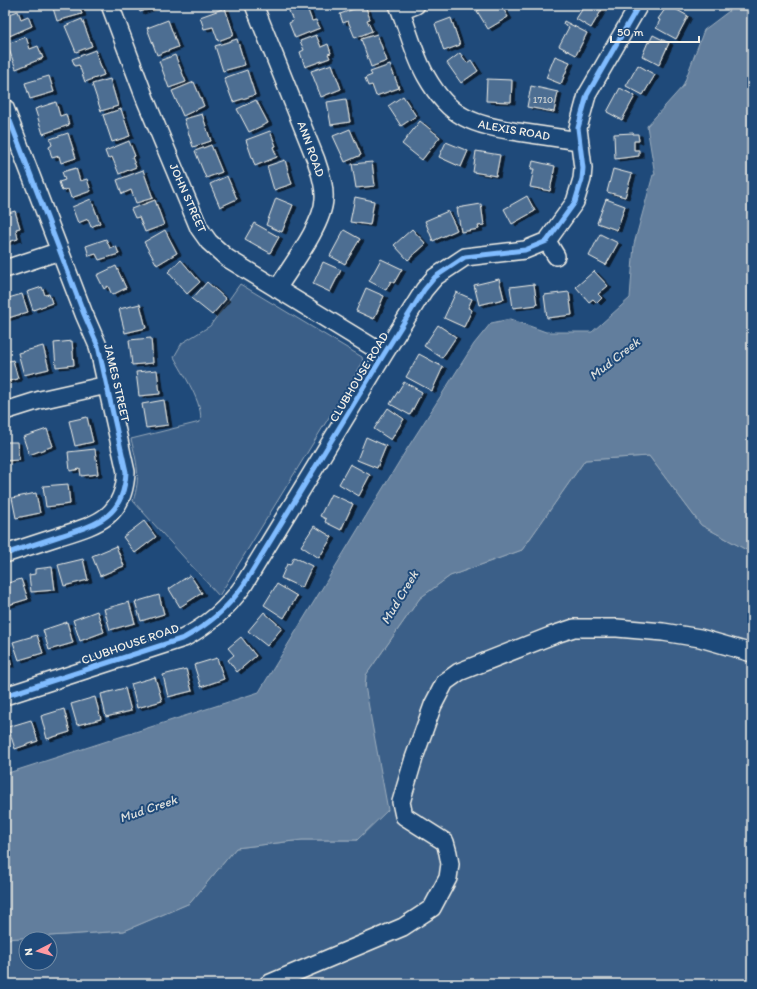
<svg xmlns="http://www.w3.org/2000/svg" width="757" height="989" font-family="Itim,sans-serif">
<defs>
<filter id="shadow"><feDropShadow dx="4" dy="2" stdDeviation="0" flood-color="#0009"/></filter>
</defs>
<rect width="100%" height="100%" fill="#1f4a7a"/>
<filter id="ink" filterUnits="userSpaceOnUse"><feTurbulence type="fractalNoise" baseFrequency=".025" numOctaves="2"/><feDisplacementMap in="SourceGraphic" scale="8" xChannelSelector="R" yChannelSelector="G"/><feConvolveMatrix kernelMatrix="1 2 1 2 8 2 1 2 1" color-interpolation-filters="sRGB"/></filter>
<g filter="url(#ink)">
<path fill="#3a5f88" stroke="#97a8b8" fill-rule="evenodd" d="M 240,284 L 362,357 L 363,362 L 219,596 L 133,501 C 141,477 137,463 131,439 L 200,422 C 205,406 182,372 174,357 L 182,343 L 210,326 Z
M 649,456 L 701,525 L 752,553 L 752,984 L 5,984 L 5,939 L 124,931 L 190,903 L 236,848 L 302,840 L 357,840 L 366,675 L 420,598 L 450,576 L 522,550 L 585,460 ZM 26,939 L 50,939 L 50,963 L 26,963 Z"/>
<path fill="#627e9d" stroke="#9cacbb" d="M 737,5 L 752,5 L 752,553 L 701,525 L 649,456 L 585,460 L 522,550 L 450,576 L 420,598 L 366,675 L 365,686 L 388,810 L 357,840 L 302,840 L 236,848 L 190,903 L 124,931 L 5,939 L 5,774 L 259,692 L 405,452 L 474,344 L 491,323 L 510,319 L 546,332 L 592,332 L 630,298 L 634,244 L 653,175 L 655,175 L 647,126 L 683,86 L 704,30 Z"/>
<path fill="#4d6e92" stroke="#f4f1e8" filter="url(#shadow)" d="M 52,5 L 79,5 L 82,14 L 57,21 Z
M 137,5 L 158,5 L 158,6 L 140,12 Z
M 306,5 L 312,21 L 316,20 L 320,28 L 295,38 L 289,23 L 293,21 L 289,11 Z
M 365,5 L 370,19 L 367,20 L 372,31 L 355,38 L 348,21 L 343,23 L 340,14 Z
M 488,5 L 501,5 L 508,17 L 488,29 L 477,11 Z
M 585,5 L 604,6 L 591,28 L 576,19 Z
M 668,5 L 688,16 L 676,39 L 656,28 L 660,20 L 658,19 Z
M 225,8 L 234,35 L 218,41 L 213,27 L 204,29 L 200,17 Z
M 18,11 L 21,19 L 28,16 L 32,26 L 7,37 L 5,31 L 5,20 L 9,19 L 7,15 Z
M 451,18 L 460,45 L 444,51 L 435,24 Z
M 82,19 L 92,46 L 76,52 L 65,26 Z
M 168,20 L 178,47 L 157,55 L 147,28 Z
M 564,21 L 587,33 L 576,55 L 559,46 L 569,27 L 563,24 Z
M 377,34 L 387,61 L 371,67 L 361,39 Z
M 316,35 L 321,47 L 328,44 L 331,53 L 328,54 L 330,58 L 305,67 L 300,52 L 304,50 L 300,41 Z
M 653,35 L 669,43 L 659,65 L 642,56 L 648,42 L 649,43 Z
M 26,37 L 30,49 L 38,46 L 43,58 L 16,69 L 7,44 Z
M 237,39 L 245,65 L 223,71 L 215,46 Z
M 95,50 L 104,75 L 85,82 L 79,65 L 75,66 L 72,59 Z
M 460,53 L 467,63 L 471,60 L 478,71 L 461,83 L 447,63 Z
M 175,55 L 186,82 L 169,88 L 159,61 Z
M 555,56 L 570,62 L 561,84 L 546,78 Z
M 332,64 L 341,89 L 321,97 L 311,71 Z
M 390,65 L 399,88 L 376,96 L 372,85 L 368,86 L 365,78 L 372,75 L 370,72 Z
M 638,65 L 655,75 L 643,95 L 626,86 Z
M 247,70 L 255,95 L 233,102 L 224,78 Z
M 49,76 L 54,92 L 30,99 L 25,83 Z
M 110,79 L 118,106 L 101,111 L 92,84 Z
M 487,79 L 512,80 L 511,102 L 486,101 Z
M 194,82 L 204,106 L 183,116 L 172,91 Z
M 531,86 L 558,92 L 554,112 L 527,107 Z
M 620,88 L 635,96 L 622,120 L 607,112 Z
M 403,96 L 416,116 L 401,126 L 388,106 Z
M 346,99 L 350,122 L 331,125 L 327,102 Z
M 256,100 L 268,123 L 249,132 L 237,109 Z
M 56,102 L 60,116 L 66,114 L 69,125 L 43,134 L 35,109 Z
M 121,109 L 130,136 L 112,142 L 103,115 Z
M 202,114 L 211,141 L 193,147 L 184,119 Z
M 420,121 L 440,137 L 422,160 L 402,144 Z
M 350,129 L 361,155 L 345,162 L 333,136 Z
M 270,131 L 276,146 L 273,147 L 277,157 L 255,166 L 246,140 Z
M 68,133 L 76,158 L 61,163 L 59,156 L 52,158 L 49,147 L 52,145 L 50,139 Z
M 633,133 L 633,134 L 638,134 L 639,141 L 634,141 L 634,150 L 639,150 L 639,156 L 615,159 L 614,134 Z
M 129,141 L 135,156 L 132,157 L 136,167 L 119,174 L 112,157 L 108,159 L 105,151 Z
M 446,142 L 468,151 L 461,167 L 439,157 Z
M 211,145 L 222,172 L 206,178 L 195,151 Z
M 476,151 L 500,155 L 496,176 L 473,172 Z
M 285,160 L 292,184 L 274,190 L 267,166 Z
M 533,161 L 555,166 L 550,191 L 530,187 L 534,169 L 531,169 Z
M 372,162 L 375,186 L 356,188 L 352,164 Z
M 76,168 L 80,181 L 87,179 L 91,191 L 71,198 L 68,189 L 62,191 L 59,182 L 65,180 L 62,172 Z
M 613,169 L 632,174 L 625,197 L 607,192 Z
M 143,170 L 153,198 L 136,203 L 131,190 L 122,194 L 117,180 Z
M 227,176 L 237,199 L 220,207 L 210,184 Z
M 527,196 L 535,211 L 512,224 L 504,209 Z
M 355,197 L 374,201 L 370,225 L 350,222 Z
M 276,198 L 293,205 L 282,232 L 266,225 Z
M 91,199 L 100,223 L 91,227 L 88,219 L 78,223 L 72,207 Z
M 606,199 L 625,206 L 617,230 L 597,223 Z
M 155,200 L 164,225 L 145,232 L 139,217 L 135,218 L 131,209 Z
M 481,204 L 484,225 L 478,226 L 479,229 L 461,232 L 457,208 Z
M 15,211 L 20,228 L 16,229 L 18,239 L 5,243 L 5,214 Z
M 448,211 L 457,230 L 433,241 L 425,221 Z
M 254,223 L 279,237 L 270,253 L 245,239 Z
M 412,229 L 426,244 L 408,260 L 394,245 Z
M 165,230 L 177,253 L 157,265 L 144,242 Z
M 344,230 L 360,239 L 345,264 L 330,256 Z
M 600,234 L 618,243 L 606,265 L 589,256 Z
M 106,239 L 110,248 L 116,246 L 119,254 L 99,260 L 96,254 L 89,256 L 86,246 Z
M 381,259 L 402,269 L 394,283 L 391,281 L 386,290 L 369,281 Z
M 181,260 L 200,282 L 187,294 L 168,272 Z
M 323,262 L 341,270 L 330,292 L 313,284 Z
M 116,266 L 126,288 L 112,295 L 108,286 L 104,289 L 97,275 Z
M 594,271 L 608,286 L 598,294 L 602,298 L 597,303 L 593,299 L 589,302 L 576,287 Z
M 499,279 L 504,299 L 479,305 L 474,285 Z
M 207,282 L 226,299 L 212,315 L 192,299 Z
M 534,284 L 537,305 L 513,308 L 510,287 Z
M 42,287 L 45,295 L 49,294 L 52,303 L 33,310 L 27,292 Z
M 366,288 L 384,296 L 374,319 L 356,311 Z
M 456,292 L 472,299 L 468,308 L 472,310 L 464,327 L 444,318 Z
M 569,292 L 572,315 L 547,318 L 544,295 Z
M 22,294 L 28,312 L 5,319 L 5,299 Z
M 140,304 L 146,328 L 125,333 L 119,309 Z
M 438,325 L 456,337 L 442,358 L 424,346 Z
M 151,338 L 153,363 L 132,365 L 129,340 Z
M 72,341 L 74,365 L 56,367 L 54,343 Z
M 43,346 L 49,369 L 24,375 L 18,353 Z
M 419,354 L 443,367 L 432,391 L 406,377 Z
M 13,360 L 18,379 L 5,382 L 5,362 Z
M 157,370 L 160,394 L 139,396 L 136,372 Z
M 404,382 L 422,392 L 410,415 L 390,404 Z
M 164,400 L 168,425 L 146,428 L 142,404 Z
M 388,408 L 404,419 L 391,440 L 374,429 Z
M 87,417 L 93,442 L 75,446 L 69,421 Z
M 47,429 L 53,446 L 29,455 L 23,437 Z
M 366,437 L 386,446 L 377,468 L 357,460 Z
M 5,442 L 17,442 L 19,460 L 5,461 Z
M 95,449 L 98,474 L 81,476 L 80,469 L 70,471 L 68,452 Z
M 350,464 L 370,475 L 359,496 L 339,484 Z
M 68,484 L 70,504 L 46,507 L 43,486 Z
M 36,493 L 40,513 L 16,518 L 12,498 Z
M 331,494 L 353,504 L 341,530 L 325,522 L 326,519 L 320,516 Z
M 144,521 L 156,537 L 135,553 L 123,537 Z
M 314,526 L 332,537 L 319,558 L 301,546 Z
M 116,546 L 124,566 L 100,576 L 92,556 Z
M 294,557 L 312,566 L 302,588 L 281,578 L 287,564 L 290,565 Z
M 83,559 L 88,580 L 64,586 L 58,565 Z
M 52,567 L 55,590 L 31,592 L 29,575 L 35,574 L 35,569 Z
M 190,575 L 202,593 L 180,607 L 169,589 Z
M 21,579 L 28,599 L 5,606 L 5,584 Z
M 277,584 L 297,596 L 284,618 L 264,605 Z
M 159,595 L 164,614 L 141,621 L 135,602 Z
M 129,602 L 135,623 L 110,630 L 104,609 Z
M 97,611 L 104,632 L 80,641 L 73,620 Z
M 264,612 L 282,628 L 267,646 L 248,631 Z
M 67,622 L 73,643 L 49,650 L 43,630 Z
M 37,635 L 43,653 L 19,660 L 13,642 Z
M 241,637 L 256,656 L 237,672 L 228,660 L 234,655 L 228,648 Z
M 7,644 L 11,665 L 5,665 L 5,645 Z
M 217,658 L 224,679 L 201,687 L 194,665 Z
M 186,669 L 192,691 L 168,697 L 163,675 Z
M 155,677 L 162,701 L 137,708 L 131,684 Z
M 125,688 L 131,711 L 106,717 L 101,694 Z
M 95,697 L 101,719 L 77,725 L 71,704 Z
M 64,709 L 70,732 L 47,739 L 41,716 Z
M 31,720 L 38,741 L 15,749 L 8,727 Z"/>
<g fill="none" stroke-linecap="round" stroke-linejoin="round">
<g stroke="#f4f1e8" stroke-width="20">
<path id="minor" d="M 110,5 L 146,101 L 199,228 L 209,242 L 227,258 L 384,354
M 254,5 L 316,160 C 320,173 325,185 324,199 C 323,225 291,266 277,289
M 398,5 C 408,28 414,55 426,76 C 450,119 473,124 518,132 C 539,135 559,138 579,141
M 401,11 L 416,5
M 5,108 L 84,314 L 98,346 L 126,472 C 124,517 98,524 60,536 C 42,542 23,548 5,554
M 547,241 L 556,256
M 5,269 L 60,251
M 5,411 L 40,400 L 107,385
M 5,696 L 184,638 C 209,624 226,610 243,586 L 384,354 L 424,290 L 435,277 L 465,257 L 525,250 L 547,241 L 575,202 L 582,179 L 583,168 L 578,128 L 587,95 L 639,5
M 268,984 L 403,927 L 432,908 L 448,878 L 450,864 L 448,853 L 445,842 L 404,816 L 401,802 L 414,758 L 433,705 L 445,682 L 459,672 L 553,635 L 574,628 L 617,628 L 663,632 L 700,638 L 752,653"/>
</g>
<use href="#minor" stroke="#1f4a7a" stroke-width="17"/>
<g stroke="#1f4a7a" stroke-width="8">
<path id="cycleway" d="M 5,108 L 84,314 L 98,346 L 126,472 C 124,517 98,524 60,536 C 42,542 23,548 5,554
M 5,696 L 184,638 C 209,624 226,610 243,586 L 384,354 L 424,290 L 435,277 L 465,257 L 525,250 L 547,241 L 575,202 L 582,179 L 583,168 L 578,128 L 587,95 L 639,5"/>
</g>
<use href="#cycleway" stroke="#80bcff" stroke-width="5"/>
</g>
</g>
<g text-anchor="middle" stroke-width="4" stroke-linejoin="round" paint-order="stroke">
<g font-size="10" fill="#cad0d2">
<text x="543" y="103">1710</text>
</g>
<g font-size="12" fill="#f4f1e8" stroke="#1f4a7a">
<text transform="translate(514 130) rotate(10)" y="4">ALEXIS ROAD</text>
<text transform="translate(311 149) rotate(70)" y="4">ANN ROAD</text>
<text transform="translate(188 198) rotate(66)" y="4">JOHN STREET</text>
<text transform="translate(359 377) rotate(-59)" y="4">CLUBHOUSE ROAD</text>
<text transform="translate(117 383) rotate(77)" y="4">JAMES STREET</text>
<text transform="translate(130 644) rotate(-19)" y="4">CLUBHOUSE ROAD</text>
</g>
<g font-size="13" font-style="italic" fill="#dee0dd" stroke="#1f4a7a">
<text transform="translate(614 358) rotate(-38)" y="5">Mud Creek</text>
<text transform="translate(399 597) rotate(-59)" y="5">Mud Creek</text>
<text transform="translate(148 808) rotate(-19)" y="5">Mud Creek</text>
</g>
</g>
<rect width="757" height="989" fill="none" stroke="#1f4a7a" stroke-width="20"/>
<rect x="10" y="10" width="737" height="969" fill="none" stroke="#f4f1e8" stroke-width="1.5" filter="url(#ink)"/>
<g transform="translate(38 951) rotate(264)"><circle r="19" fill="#1f4a7a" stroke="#748da6"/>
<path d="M0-3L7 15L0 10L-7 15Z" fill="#ff9aa2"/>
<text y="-6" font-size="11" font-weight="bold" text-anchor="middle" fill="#f4f1e8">N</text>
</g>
<path d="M611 36v6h88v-6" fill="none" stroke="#f4f1e8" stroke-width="2"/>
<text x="617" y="36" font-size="12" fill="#f4f1e8" stroke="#1f4a7a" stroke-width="3" paint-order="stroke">50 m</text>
</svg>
